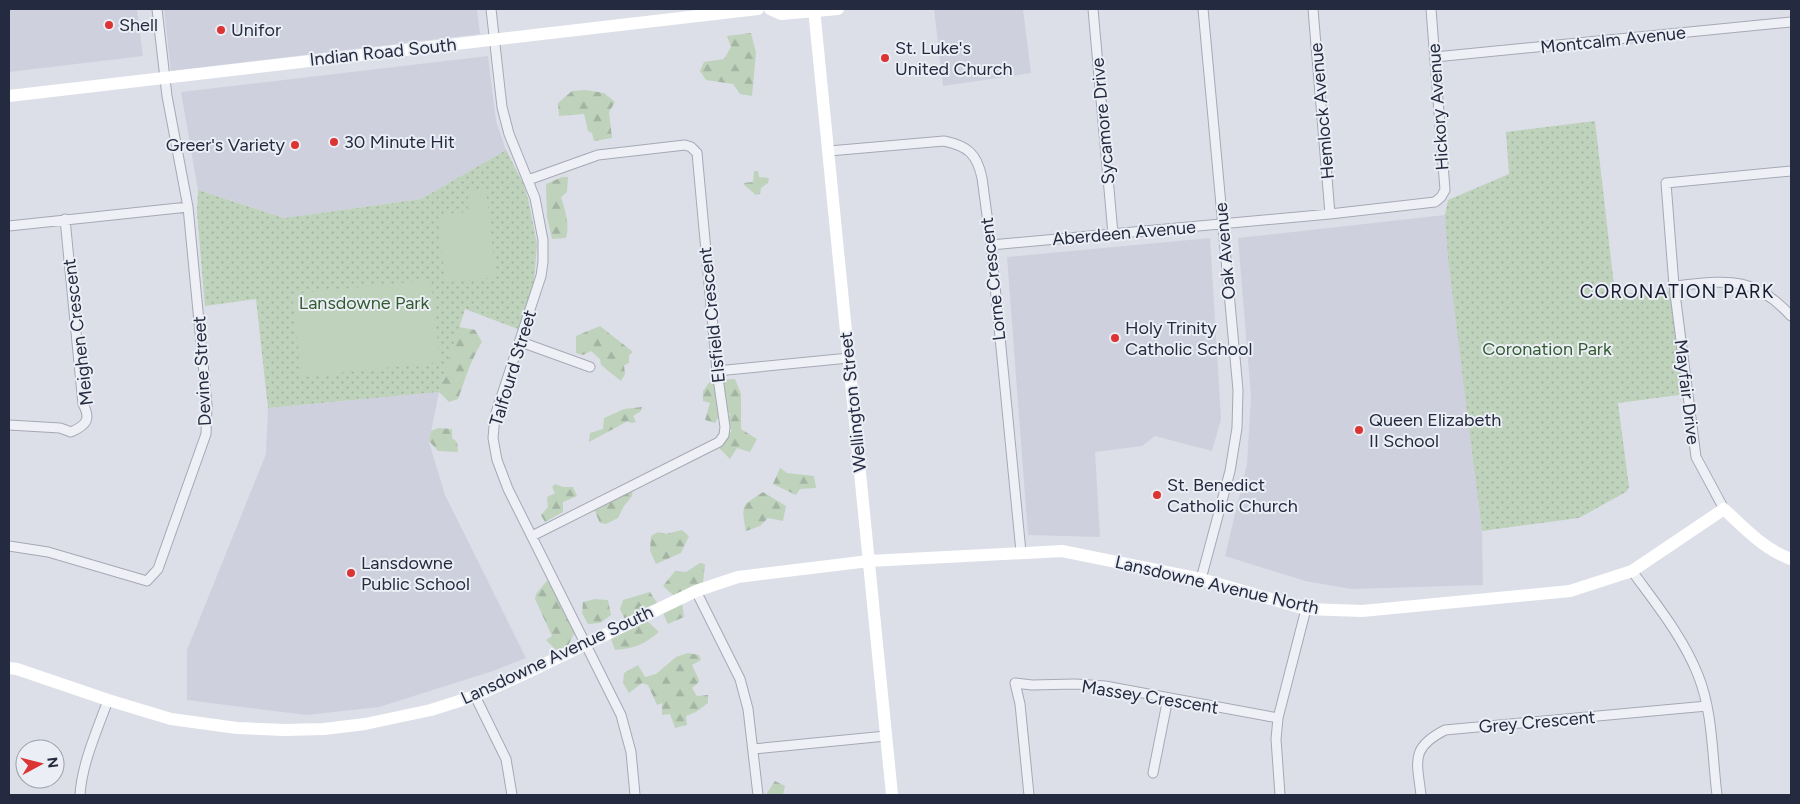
<svg xmlns="http://www.w3.org/2000/svg" width="1800" height="804" font-family="Figtree,sans-serif">
<defs>
<pattern id="green-dots" width="8" height="8" patternUnits="userSpaceOnUse" patternTransform="scale(1.25)"><rect width="8" height="8" fill="#bed2bc"/><path d="M2 2h.1M6 6h.1" fill="none" stroke="#a3b4a3" stroke-width="1.8" stroke-linecap="round"/></pattern>
<pattern id="forest-firs" width="22" height="20" patternUnits="userSpaceOnUse" patternTransform="scale(1.25)"><rect width="22" height="20" fill="#bed2bc"/><path d="M5 1l3.5 6h-7zM16 11l3.5 6h-7z" fill="#a3b4a3"/></pattern>
</defs>
<rect width="100%" height="100%" fill="#dcdfe8"/>
<path fill="#ced1dd" d="M 9,9 L 137,9 L 143,56 L 9,72 Z
M 164,9 L 477,9 L 480,34 L 171,71 Z
M 934,9 L 1023,9 L 1031,73 L 943,86 Z
M 488,56 L 496,121 L 506,150 L 421,199 L 284,218 L 198,190 L 181,92 Z
M 1445,215 L 1482,531 L 1483,585 L 1351,589 L 1305,581 L 1225,556 L 1247,464 L 1251,397 L 1238,238 Z
M 1210,238 L 1221,419 L 1212,451 L 1155,436 L 1142,446 L 1095,452 L 1100,537 L 1028,535 L 1007,257 Z
M 439,392 L 429,442 L 445,495 L 526,658 L 493,671 L 379,707 L 307,715 L 187,700 L 187,650 L 266,454 L 268,408 Z"/>
<path fill="url(#green-dots)" d="M 1595,121 L 1615,294 L 1677,291 L 1687,394 L 1618,403 L 1629,487 L 1626,492 L 1579,518 L 1482,531 L 1448,258 L 1445,215 L 1448,200 L 1509,174 L 1506,132 Z
M 506,150 L 524,185 L 529,203 L 537,244 L 534,282 L 518,329 L 465,309 L 439,392 L 268,408 L 256,299 L 205,306 L 197,213 L 198,190 L 284,218 L 421,199 Z"/>
<path fill="url(#forest-firs)" d="M 751,33 L 756,53 L 752,96 L 740,94 L 733,84 L 706,80 L 700,71 L 704,62 L 724,59 L 731,47 L 727,36 Z
M 585,90 L 604,93 L 615,102 L 609,112 L 612,138 L 594,141 L 592,133 L 588,131 L 584,114 L 559,116 L 558,103 L 572,91 Z
M 754,171 L 758,171 L 759,177 L 769,178 L 768,183 L 761,188 L 760,194 L 756,195 L 744,185 L 744,183 L 753,182 Z
M 562,177 L 568,177 L 567,192 L 561,197 C 565,211 570,223 566,238 L 552,239 L 547,217 L 546,184 Z
M 600,326 L 633,352 L 629,355 L 629,363 L 624,365 L 625,374 L 621,381 L 601,365 L 600,359 L 591,351 L 583,355 L 576,353 L 576,336 Z
M 459,327 L 475,330 L 482,342 C 471,359 465,380 458,399 L 449,402 L 439,392 Z
M 735,379 L 741,394 L 741,429 L 757,439 L 750,452 L 737,448 L 730,459 L 717,446 L 724,441 L 732,430 L 727,426 L 727,421 L 730,414 L 723,409 L 715,423 L 705,420 L 710,403 L 703,401 L 703,391 L 711,380 Z
M 642,407 L 641,411 L 633,416 L 636,422 L 631,423 L 628,421 L 589,442 L 590,433 L 603,429 L 604,418 L 624,409 Z
M 438,428 L 452,429 L 452,438 L 457,442 L 458,452 L 438,451 L 429,441 L 431,431 Z
M 780,468 L 787,473 L 814,476 L 816,488 L 800,489 L 796,495 L 773,484 Z
M 555,484 L 563,487 L 573,487 L 577,496 L 563,502 L 563,512 L 545,522 L 541,515 L 548,507 L 547,497 L 555,493 L 552,487 Z
M 633,488 L 632,496 L 624,506 L 618,518 L 606,524 L 600,523 L 593,507 Z
M 763,492 L 786,506 L 783,521 L 768,518 L 760,526 L 746,531 C 741,505 741,506 763,492 Z
M 682,530 L 689,536 L 681,553 L 656,564 L 650,551 L 651,536 L 658,532 L 666,534 Z
M 700,563 L 705,564 L 703,583 L 681,596 L 684,617 L 668,624 L 662,611 L 674,596 L 663,586 L 675,571 L 686,572 Z
M 551,576 L 577,627 L 568,646 L 556,650 L 546,640 L 552,636 L 535,599 L 536,594 Z
M 650,592 L 657,603 L 640,610 L 646,620 L 659,632 C 643,645 636,648 615,650 L 611,639 L 629,628 L 620,609 L 623,600 Z
M 595,599 L 608,600 L 611,615 L 600,623 L 588,624 L 582,613 L 583,602 Z
M 688,653 L 699,655 L 701,660 L 692,665 L 699,680 L 699,682 L 692,688 L 697,696 L 708,695 L 708,703 L 696,712 L 686,716 L 687,725 L 675,728 L 670,714 L 662,715 L 662,703 L 657,705 L 648,685 L 642,683 L 629,693 L 623,683 L 624,673 L 638,665 L 645,677 L 656,674 L 676,657 Z
M 775,781 L 785,786 L 783,795 L 767,795 L 767,793 Z"/>
<path fill="#bed2bc" d="M 486,189 L 496,277 L 445,283 L 438,215 L 468,212 L 468,190 Z
M 431,280 L 440,362 L 302,377 L 292,294 Z"/>
<g fill="none" stroke-linecap="round" stroke-linejoin="round">
<g stroke="#a5a9b5" stroke-width="11">
<path id="street" d="M 491,9 L 502,107 L 509,134 L 535,198 L 543,240 L 543,262 L 541,276 L 495,416 L 493,438 L 497,460 L 508,489 L 621,715 L 631,752 L 635,795
M 1093,9 L 1113,234
M 1313,9 L 1330,214
M 1435,57 L 1791,22
M 829,151 L 944,141 C 968,146 977,154 982,178 L 991,245 L 1021,552
M 528,180 L 598,155 L 685,145 L 691,147 L 697,153 L 717,371 L 725,427 L 724,435 L 719,442 L 532,536
M 9,226 L 188,207
M 991,245 L 1330,214 L 1435,202 L 1441,197 L 1445,190 L 1431,9
M 1674,286 C 1725,281 1753,274 1791,316
M 521,342 L 590,367
M 717,371 L 849,358
M 9,425 L 60,428 L 71,432 C 87,425 91,419 83,404 L 65,219
M 1724,509 L 1696,457 L 1674,286 L 1666,183 L 1791,171
M 9,546 L 48,552 L 147,581 L 158,569 L 206,434 L 207,405 L 188,207 L 167,96 L 157,9
M 1632,571 C 1656,604 1683,637 1698,675 C 1713,712 1712,755 1717,795
M 1201,579 L 1230,471 L 1237,428 L 1238,390 L 1203,9
M 696,591 L 740,679 L 748,709 L 758,795
M 475,696 L 506,759 L 512,795
M 753,749 L 886,736
M 1153,773 L 1168,698
M 80,795 C 82,763 97,731 108,700
M 1029,795 L 1020,704 L 1015,683 L 1032,685 L 1075,684 L 1105,686 L 1278,718
M 1280,795 L 1276,739 L 1278,718 L 1306,609
M 1421,795 C 1417,761 1410,748 1445,730 L 1707,706"/>
</g>
<use href="#street" stroke="#eff0f6" stroke-width="9"/>
<path stroke="#fff" stroke-width="12" d="M 770,9 L 781,14 L 838,9
M 814,9 L 892,795
M 9,96 L 758,9
M 9,668 L 17,669 L 108,700 L 171,719 L 237,728 L 285,730 L 324,729 L 365,724 L 431,710 L 475,696 L 522,675 L 696,591 L 738,577 L 869,561 L 1062,551 L 1201,579 L 1306,609 L 1362,611 L 1570,591 L 1632,571 L 1724,509 C 1744,528 1765,550 1791,559"/>
</g>
<g fill="#db3433" stroke="#ebeef5" stroke-width="2">
<circle cx="109" cy="25" r="5"/>
<circle cx="221" cy="30" r="5"/>
<circle cx="885" cy="58" r="5"/>
<circle cx="334" cy="142" r="5"/>
<circle cx="295" cy="145" r="5"/>
<circle cx="1115" cy="338" r="5"/>
<circle cx="1359" cy="430" r="5"/>
<circle cx="1157" cy="495" r="5"/>
<circle cx="351" cy="573" r="5"/>
</g>
<g text-anchor="middle" stroke-width="4" stroke-linejoin="round" paint-order="stroke">
<g font-size="18" fill="#242a3f" stroke="#ebeef5" text-anchor="start">
<text x="119" y="31">Shell</text>
<text x="231" y="36">Unifor</text>
<text x="895" y="54">St. Luke's<tspan x="895" dy="21">United Church</tspan></text>
<text x="344" y="148">30 Minute Hit</text>
<text x="285" y="151" text-anchor="end">Greer's Variety</text>
<text x="1125" y="334">Holy Trinity<tspan x="1125" dy="21">Catholic School</tspan></text>
<text x="1369" y="426">Queen Elizabeth<tspan x="1369" dy="21">II School</tspan></text>
<text x="1167" y="491">St. Benedict<tspan x="1167" dy="21">Catholic Church</tspan></text>
<text x="361" y="569">Lansdowne<tspan x="361" dy="21">Public School</tspan></text>
</g>
<g font-size="18" fill="#242a3f" stroke="#ebeef5">
<text transform="translate(1613 40) rotate(-6)" y="6">Montcalm Avenue</text>
<text transform="translate(383 52) rotate(-6)" y="6">Indian Road South</text>
<text transform="translate(1438 107) rotate(-94)" y="6">Hickory Avenue</text>
<text transform="translate(1322 111) rotate(-95)" y="6">Hemlock Avenue</text>
<text transform="translate(1103 121) rotate(-95)" y="6">Sycamore Drive</text>
<text transform="translate(1124 233) rotate(-5)" y="6">Aberdeen Avenue</text>
<text transform="translate(1225 251) rotate(-95)" y="6">Oak Avenue</text>
<text transform="translate(993 279) rotate(-96)" y="6">Lorne Crescent</text>
<text transform="translate(712 315) rotate(-96)" y="6">Elsfield Crescent</text>
<text transform="translate(78 332) rotate(-97)" y="6">Meighen Crescent</text>
<text transform="translate(513 368) rotate(-73)" y="6">Talfourd Street</text>
<text transform="translate(202 371) rotate(-93)" y="6">Devine Street</text>
<text transform="translate(1687 392) rotate(83)" y="6">Mayfair Drive</text>
<text transform="translate(853 402) rotate(-96)" y="6">Wellington Street</text>
<text transform="translate(1217 585) rotate(13)" y="6">Lansdowne Avenue North</text>
<text transform="translate(557 655) rotate(-25)" y="6">Lansdowne Avenue South</text>
<text transform="translate(1150 697) rotate(9)" y="6">Massey Crescent</text>
<text transform="translate(1537 722) rotate(-5)" y="6">Grey Crescent</text>
</g>
<g font-size="18" fill="#325c30" stroke="#ebeef5">
<text x="364" y="309">Lansdowne Park</text>
<text x="1547" y="355">Coronation Park</text>
</g>
<g font-size="19" letter-spacing="1" fill="#171b30" stroke="#ebeef5">
<text x="1677" y="298">CORONATION PARK</text>
</g>
</g>
<rect width="1800" height="804" fill="none" stroke="#242a3f" stroke-width="20"/>
<g transform="translate(40 764) rotate(83)"><circle r="24" fill="#ebeef5" stroke="#9ba0ac"/>
<path d="M0-4L9 19L0 12L-9 19Z" fill="#db3433"/>
<text y="-8" font-size="14" font-weight="bold" text-anchor="middle" fill="#242a3f">N</text>
</g>
</svg>
